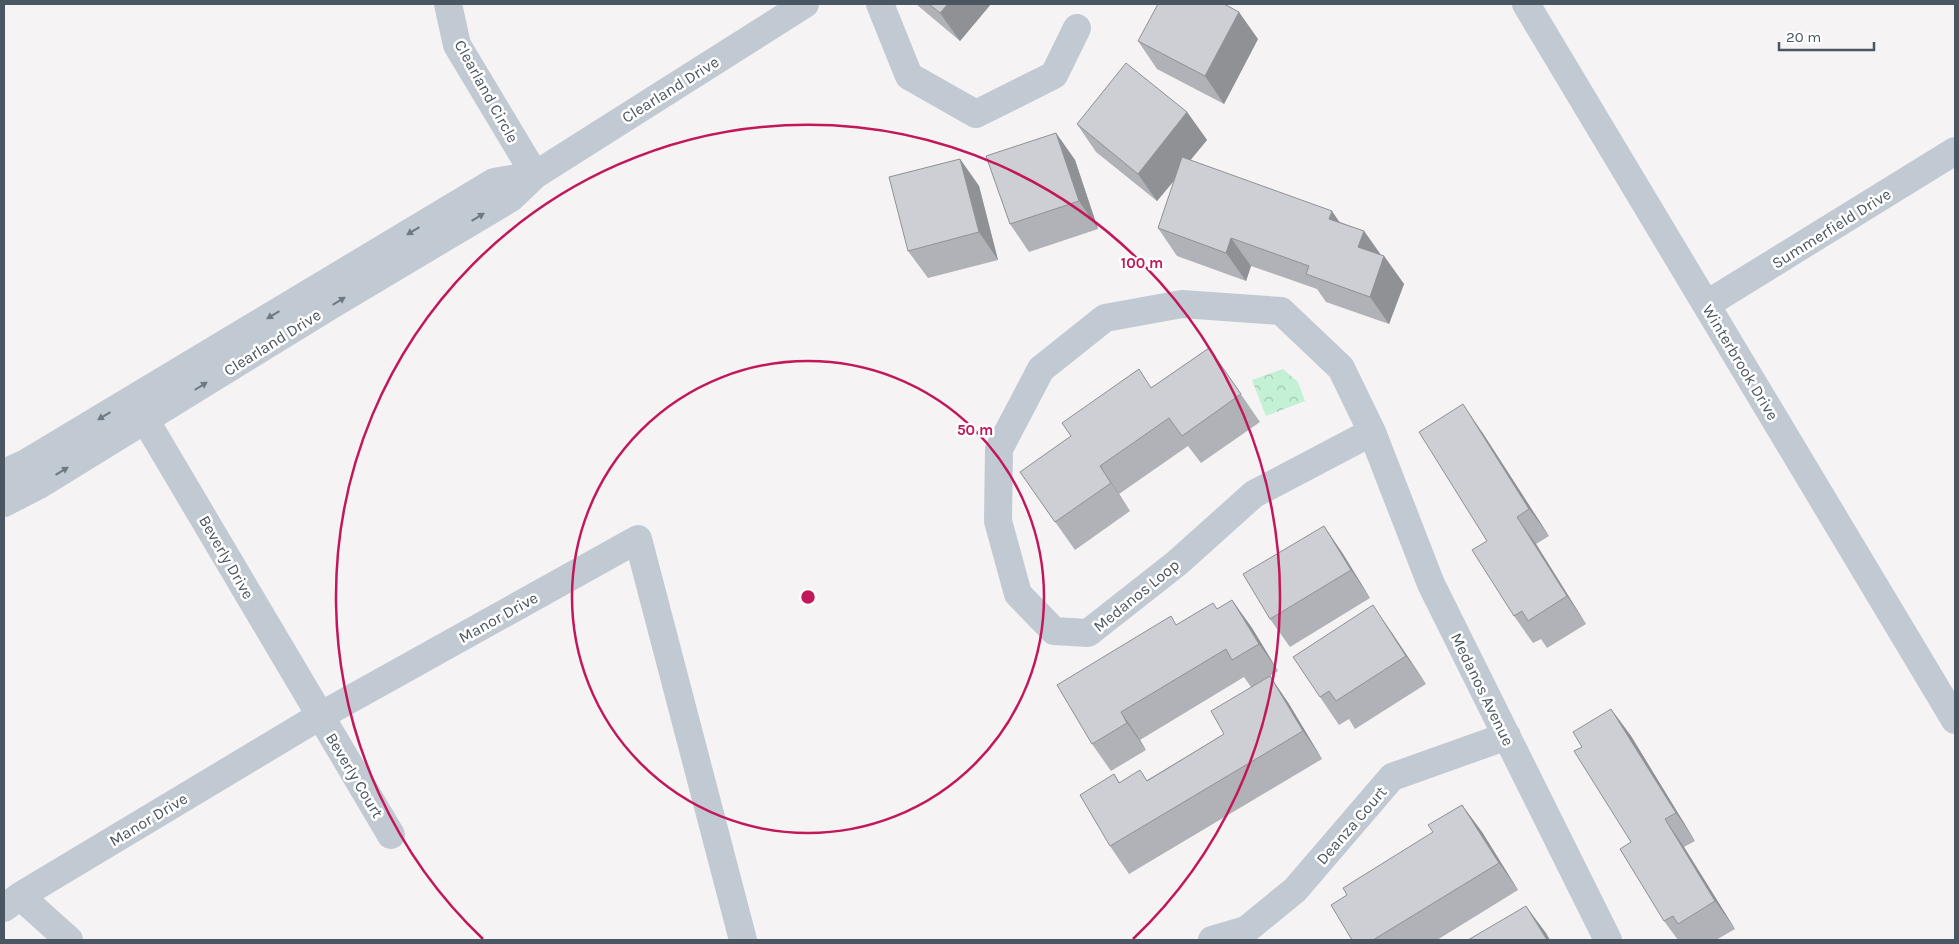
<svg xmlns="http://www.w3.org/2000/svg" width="1959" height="944" font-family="Karla,sans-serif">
<defs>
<pattern id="park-crowns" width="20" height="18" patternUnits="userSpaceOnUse" patternTransform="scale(1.25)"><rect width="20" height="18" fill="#c3f1d5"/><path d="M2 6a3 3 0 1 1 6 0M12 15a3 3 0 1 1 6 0" fill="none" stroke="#a0c6b0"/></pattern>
</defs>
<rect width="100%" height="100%" fill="#f5f3f3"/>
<path fill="url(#park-crowns)" d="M 1283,369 L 1298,382 L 1305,401 L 1266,416 L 1252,380 Z"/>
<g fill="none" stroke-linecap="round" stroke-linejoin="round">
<path stroke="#c1cad2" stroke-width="28" d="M 448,4 L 457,45 L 535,175
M 880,4 L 909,76 L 976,114 L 1054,75 L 1077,28
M 1526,4 L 1955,720
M 1707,304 L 1955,151
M 137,406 L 391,835
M 1372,432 L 1254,494 L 1177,563 L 1088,633 L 1054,631 L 1018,594 L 998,521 L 999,449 L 1041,369 L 1105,318 L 1182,304 L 1281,311 L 1341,368 L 1372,432 L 1431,584 L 1608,940
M 4,473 L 26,463 L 494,182 L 535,175
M 4,503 L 39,485 L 333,304 L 511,198 L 535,175 L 805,4
M 20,896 L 69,940
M 4,908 L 20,896 L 320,716 L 638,539 L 743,940
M 1212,940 L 1246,930 L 1295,890 L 1392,777 L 1507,736"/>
</g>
<path fill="#b0b2b7" d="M 916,4 L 991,4 L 960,41 Z
M 1258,39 L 1224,104 L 1157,69 L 1138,41 Z
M 1187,112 L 1207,140 L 1190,160 L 1340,222 L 1364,231 L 1381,255 L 1384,256 L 1404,284 L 1389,324 L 1326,302 L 1317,289 L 1251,266 L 1246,281 L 1177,256 L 1158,228 L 1175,180 L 1157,201 L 1096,152 L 1077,124 Z
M 1056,133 L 1075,160 L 1098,229 L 1029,252 L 1010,224 Z
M 960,159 L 979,186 L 998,260 L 928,278 L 908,251 Z
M 1209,348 L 1260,422 L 1201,463 L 1188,446 L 1119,494 L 1130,511 L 1075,550 L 1020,472 L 1151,388 Z
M 1482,432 L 1549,536 L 1536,544 L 1586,624 L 1547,648 L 1541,639 L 1533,643 L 1514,616 L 1487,541 Z
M 1324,526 L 1343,554 L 1370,598 L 1290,647 L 1270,619 Z
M 1232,600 L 1252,628 L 1278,671 L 1270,676 L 1289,704 L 1322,759 L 1129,874 L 1110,846 L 1114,774 L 1120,783 L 1147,780 L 1224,734 L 1251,687 L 1244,677 L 1140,740 L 1146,750 L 1111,771 L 1092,744 L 1177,624 L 1217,609 Z
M 1392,633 L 1426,684 L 1355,729 L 1349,719 L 1339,725 L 1320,697 Z
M 1611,709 L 1631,736 L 1695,841 L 1684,847 L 1735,929 L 1716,940 L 1678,940 L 1664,921 L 1631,842 L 1582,747 Z
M 1462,805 L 1482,832 L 1518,890 L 1437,940 L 1352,940 L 1347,895 L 1433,832 Z"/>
<path fill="#909195" d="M 948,4 L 991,4 L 960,41 L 940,13 Z
M 1239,12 L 1258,39 L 1224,104 L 1205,76 Z
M 1187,112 L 1207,140 L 1157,201 L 1138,174 Z
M 1056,133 L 1075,160 L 1098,229 L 1079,201 Z
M 960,159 L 979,186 L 998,260 L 979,232 Z
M 1332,211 L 1351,239 L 1329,219 Z
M 1364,231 L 1383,258 L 1384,256 L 1404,284 L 1389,324 L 1370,297 L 1358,247 Z
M 1231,238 L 1251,266 L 1246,281 L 1226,253 Z
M 1463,404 L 1482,432 L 1549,536 L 1529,509 Z
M 1100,466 L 1119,494 L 1130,511 L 1111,483 Z
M 1517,517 L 1536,544 L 1586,624 L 1567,596 Z
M 1324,526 L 1343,554 L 1370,598 L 1351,570 Z
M 1232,600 L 1252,628 L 1278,671 L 1259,644 Z
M 1373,605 L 1392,633 L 1426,684 L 1406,656 Z
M 1270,676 L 1289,704 L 1322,759 L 1303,731 Z
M 1611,709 L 1631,736 L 1695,841 L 1676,813 Z
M 1121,712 L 1140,740 L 1146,750 L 1127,723 Z
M 1462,805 L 1482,832 L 1518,890 L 1499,863 Z
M 1665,819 L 1684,847 L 1735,929 L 1715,901 Z
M 1526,906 L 1546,933 L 1550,940 L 1547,940 Z"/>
<path fill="#cdcfd5" stroke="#909195" d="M 929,4 L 948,4 L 940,13 Z
M 1158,4 L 1224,4 L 1239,12 L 1205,76 L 1138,41 Z
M 1126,63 L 1187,112 L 1138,174 L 1077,124 Z
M 1056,133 L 1079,201 L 1010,224 L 986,156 Z
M 1182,157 L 1332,211 L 1329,219 L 1364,231 L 1358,247 L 1384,256 L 1370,297 L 1306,274 L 1309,266 L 1231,238 L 1226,253 L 1158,228 Z
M 960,159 L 979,232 L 908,251 L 889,177 Z
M 1209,348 L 1241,394 L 1182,436 L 1169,418 L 1100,466 L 1111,483 L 1055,522 L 1020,472 L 1071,436 L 1062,423 L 1139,369 L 1151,388 Z
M 1463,404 L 1529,509 L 1517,517 L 1567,596 L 1528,621 L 1522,611 L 1514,616 L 1472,550 L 1487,541 L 1419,432 Z
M 1324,526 L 1351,570 L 1270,619 L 1243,574 Z
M 1232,600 L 1259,644 L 1232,660 L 1226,649 L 1121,712 L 1127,723 L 1092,744 L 1057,685 L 1171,616 L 1176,625 L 1213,603 L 1217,609 Z
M 1373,605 L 1406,656 L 1336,701 L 1329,691 L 1320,697 L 1293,657 Z
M 1270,676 L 1303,731 L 1110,846 L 1080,795 L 1114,774 L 1119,783 L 1140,770 L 1147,781 L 1224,734 L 1211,711 Z
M 1611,709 L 1676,813 L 1665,819 L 1715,901 L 1678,924 L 1673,916 L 1664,921 L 1620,849 L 1631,842 L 1574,751 L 1582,747 L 1573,732 Z
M 1462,805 L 1499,863 L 1373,940 L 1352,940 L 1331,905 L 1347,895 L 1343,888 L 1433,832 L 1428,825 Z
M 1526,906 L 1547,940 L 1468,940 Z"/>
<defs><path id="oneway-solid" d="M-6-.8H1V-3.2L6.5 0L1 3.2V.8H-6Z" transform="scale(1.25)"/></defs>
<g fill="#6e7983">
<use href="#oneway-solid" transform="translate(478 217) rotate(-31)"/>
<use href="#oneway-solid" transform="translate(413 231) rotate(149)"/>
<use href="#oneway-solid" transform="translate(339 301) rotate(-31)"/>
<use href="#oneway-solid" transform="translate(273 315) rotate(149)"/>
<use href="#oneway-solid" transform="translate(201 386) rotate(-32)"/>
<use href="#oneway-solid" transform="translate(104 416) rotate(149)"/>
<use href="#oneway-solid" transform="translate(62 471) rotate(-31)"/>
</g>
<g fill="none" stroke="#c2185b" stroke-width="2.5">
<circle cx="808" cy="597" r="236"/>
<path d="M483 939A472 472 0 1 1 1133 939"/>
</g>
<g text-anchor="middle" stroke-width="5" stroke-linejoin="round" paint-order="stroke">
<g font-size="16" fill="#4a5661" stroke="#fff">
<text transform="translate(670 89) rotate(-32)" y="6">Clearland Drive</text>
<text transform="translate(487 91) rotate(61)" y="6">Clearland Circle</text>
<text transform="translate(1831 228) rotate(-32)" y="6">Summerfield Drive</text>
<text transform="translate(272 342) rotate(-32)" y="6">Clearland Drive</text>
<text transform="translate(1741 362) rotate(59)" y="6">Winterbrook Drive</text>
<text transform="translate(227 557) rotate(60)" y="6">Beverly Drive</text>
<text transform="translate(1136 595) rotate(-39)" y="6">Medanos Loop</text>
<text transform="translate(498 617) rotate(-29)" y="6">Manor Drive</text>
<text transform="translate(1483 689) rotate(64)" y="6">Medanos Avenue</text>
<text transform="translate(355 775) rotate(59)" y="6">Beverly Court</text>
<text transform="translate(148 819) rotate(-31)" y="6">Manor Drive</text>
<text transform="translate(1351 825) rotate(-49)" y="6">Deanza Court</text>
</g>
</g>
<circle cx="808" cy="597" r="8" fill="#c2185b" stroke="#fff" stroke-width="2.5"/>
<g font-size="15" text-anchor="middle" font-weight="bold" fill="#c2185b" stroke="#fff" stroke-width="5" stroke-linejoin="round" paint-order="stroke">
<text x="1142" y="268">100 m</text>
<text x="975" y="435">50 m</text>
</g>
<rect width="1959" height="944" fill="none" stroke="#4a5661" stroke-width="10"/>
<path d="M1779 42v8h95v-8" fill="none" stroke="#4a5661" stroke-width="2.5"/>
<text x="1786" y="42" font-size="15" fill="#4a5661" stroke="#ffffff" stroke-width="4" paint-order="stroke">20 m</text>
</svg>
